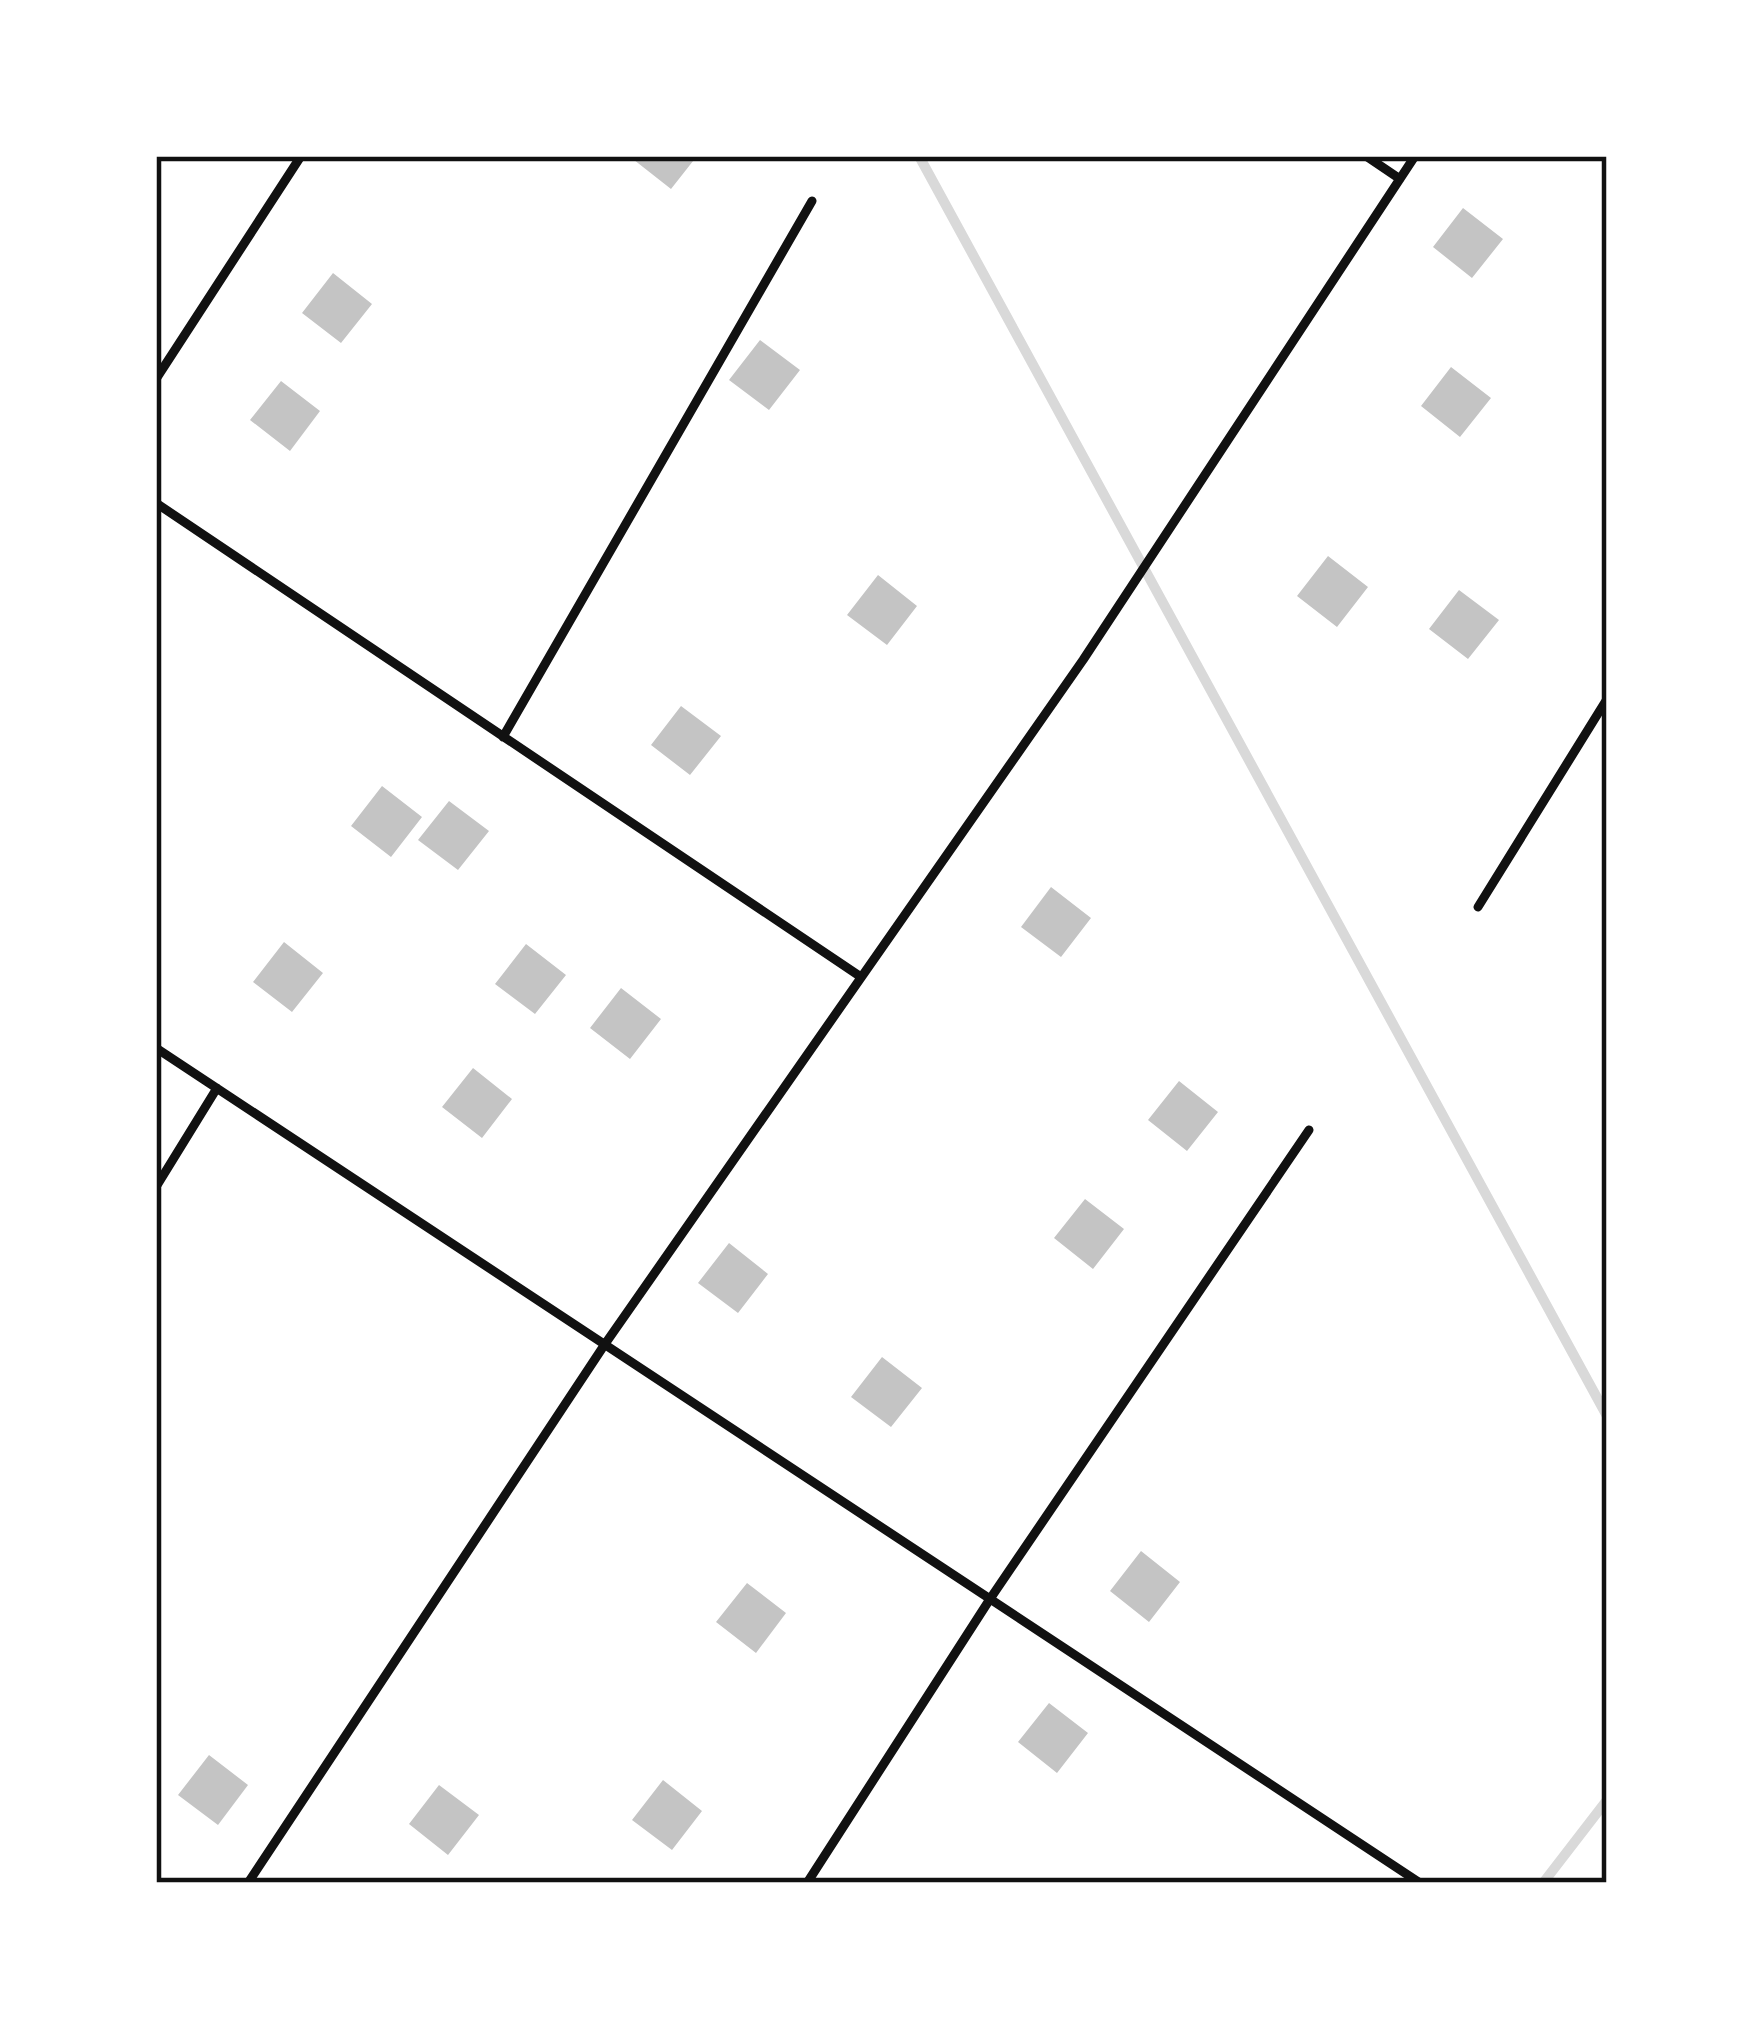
<svg xmlns="http://www.w3.org/2000/svg" width="1763" height="2039" font-family="'Fira Sans',sans-serif">
<rect width="100%" height="100%" fill="#fff"/>
<g fill="none" stroke-linecap="round" stroke-linejoin="round">
<path stroke="#d9d9d9" stroke-width="10" d="M 919,156 L 1607,1416
M 1543,1883 L 1607,1800"/>
</g>
<path fill="#c4c4c4" d="M 629,156 L 697,156 L 671,189 Z
M 1463,208 L 1503,239 L 1472,278 L 1433,247 Z
M 333,273 L 372,304 L 341,343 L 302,313 Z
M 760,340 L 800,370 L 769,410 L 729,380 Z
M 1451,367 L 1491,398 L 1460,437 L 1421,406 Z
M 281,381 L 320,411 L 290,451 L 250,420 Z
M 1328,556 L 1368,587 L 1337,627 L 1297,596 Z
M 878,575 L 917,606 L 887,645 L 847,615 Z
M 1459,590 L 1499,620 L 1468,659 L 1429,629 Z
M 681,706 L 721,736 L 690,775 L 651,745 Z
M 382,786 L 422,817 L 391,857 L 351,826 Z
M 449,801 L 489,831 L 458,870 L 418,840 Z
M 1051,887 L 1091,918 L 1061,957 L 1021,927 Z
M 284,942 L 323,973 L 292,1012 L 253,982 Z
M 526,944 L 566,975 L 535,1014 L 495,984 Z
M 621,988 L 661,1019 L 630,1059 L 590,1028 Z
M 473,1068 L 512,1099 L 482,1138 L 442,1107 Z
M 1179,1081 L 1218,1112 L 1187,1151 L 1148,1120 Z
M 1085,1199 L 1124,1229 L 1093,1269 L 1054,1238 Z
M 729,1243 L 768,1274 L 738,1313 L 698,1283 Z
M 882,1357 L 922,1388 L 891,1427 L 851,1397 Z
M 1141,1551 L 1180,1582 L 1149,1622 L 1110,1591 Z
M 747,1583 L 786,1613 L 756,1653 L 716,1622 Z
M 1049,1703 L 1088,1733 L 1057,1773 L 1018,1742 Z
M 209,1755 L 248,1785 L 218,1825 L 178,1795 Z
M 663,1780 L 702,1811 L 672,1850 L 632,1820 Z
M 439,1785 L 479,1815 L 448,1855 L 409,1824 Z"/>
<g fill="none" stroke-linecap="round" stroke-linejoin="round">
<path stroke="#111" stroke-width="9" d="M 1366,156 L 1400,179
M 156,379 L 301,156
M 156,503 L 861,977
M 503,737 L 812,201
M 1478,907 L 1607,699
M 156,1048 L 1420,1883
M 156,1187 L 217,1088
M 248,1883 L 605,1344 L 1083,660 L 1415,156
M 807,1883 L 990,1599 L 1309,1130"/>
</g>
<rect width="1763" height="2039" fill="none" stroke="#ffffff" stroke-width="318"/>
<rect x="159" y="159" width="1445" height="1721" fill="none" stroke="#111" stroke-width="4.5"/>
</svg>
